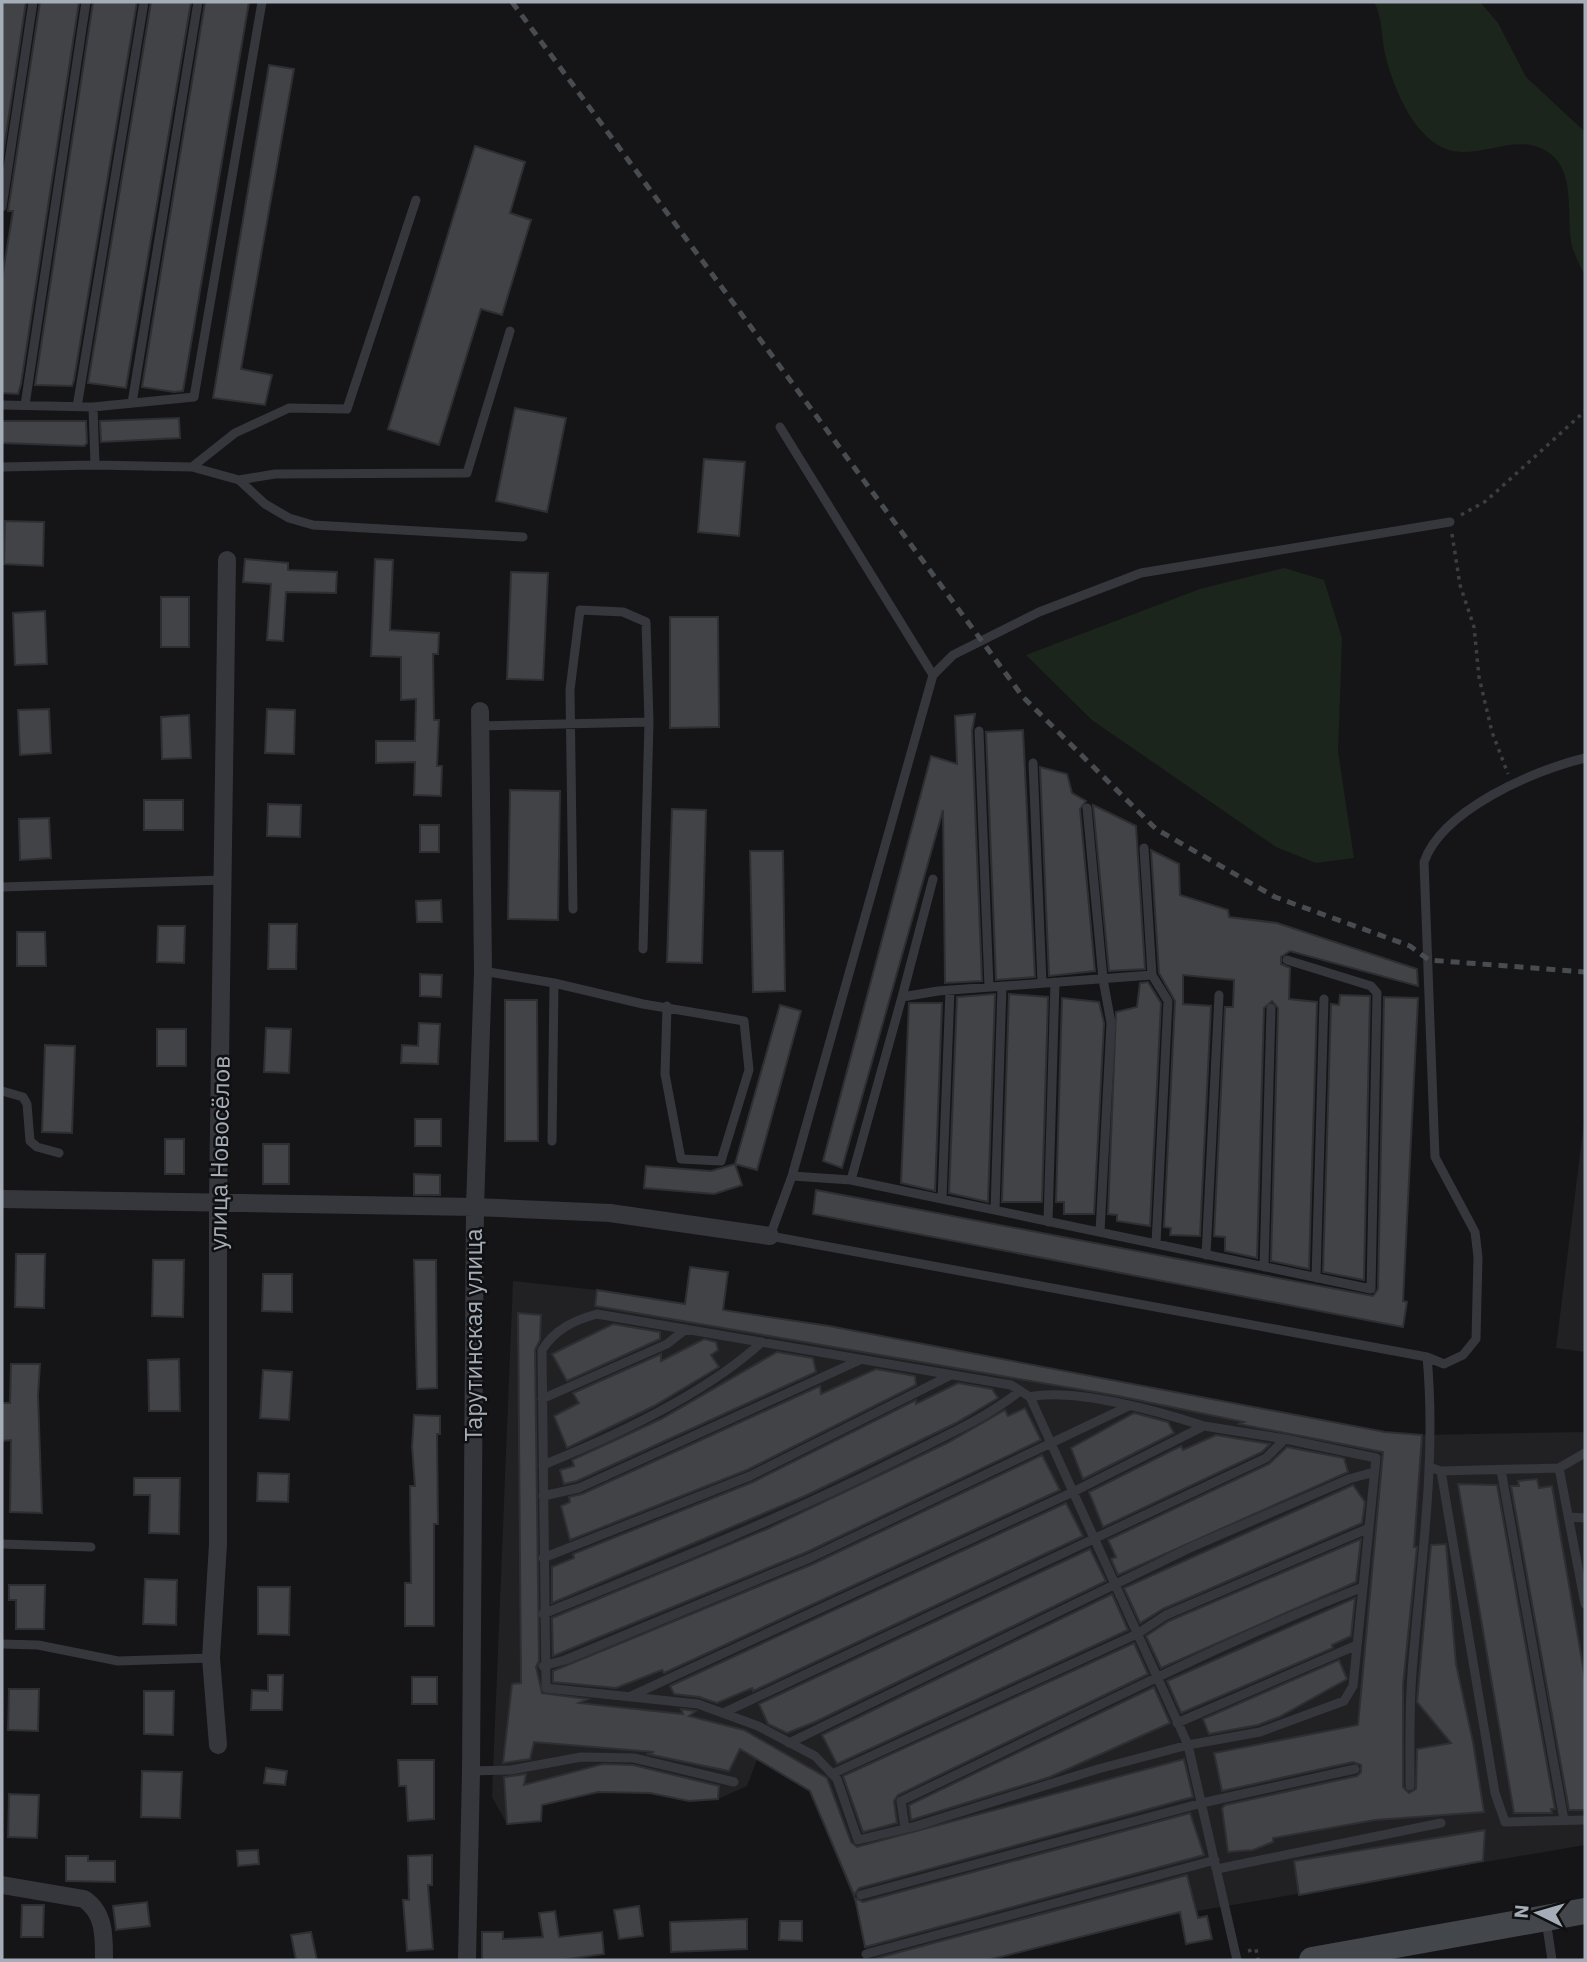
<svg xmlns="http://www.w3.org/2000/svg" width="1587" height="1962" font-family="'IBM Plex Sans',sans-serif">
<rect width="100%" height="100%" fill="#151517"/>
<path fill="#212124" d="M 1585,1114 L 1585,1352 L 1556,1348 Z
M 513,1281 L 597,1290 L 829,1326 L 1385,1432 L 1422,1435 L 1585,1432 L 1585,1845 L 1156,1918 L 988,1960 L 868,1960 L 856,1905 L 810,1791 L 758,1757 L 747,1786 L 718,1799 L 689,1801 L 650,1793 L 598,1792 L 542,1805 L 541,1821 L 507,1824 L 492,1797 Z"/>
<path fill="#1c251c" d="M 1374,2 L 1480,2 L 1498,23 L 1526,77 L 1585,132 L 1585,275 C 1580,266 1575,256 1572,246 C 1566,219 1575,179 1555,158 C 1528,131 1495,152 1463,152 C 1418,152 1394,90 1385,54 C 1381,36 1383,18 1374,2 Z
M 1284,568 L 1324,580 L 1342,638 L 1338,752 L 1354,858 L 1316,863 L 1276,847 L 1092,720 L 1026,655 L 1200,589 Z"/>
<path fill="#414347" stroke="#2e2f33" stroke-width="2" d="M 2,2 L 26,2 L 2,162 Z
M 40,2 L 79,2 L 21,384 L 18,394 L 2,393 L 2,278 L 13,211 L 8,211 Z
M 93,2 L 137,2 L 74,380 L 72,386 L 35,385 Z
M 151,2 L 191,2 L 126,388 L 88,383 Z
M 205,2 L 249,2 L 183,391 L 174,392 L 142,387 Z
M 269,65 L 294,69 L 241,369 L 272,375 L 265,405 L 213,398 Z
M 475,146 L 525,162 L 510,213 L 531,220 L 502,315 L 481,309 L 439,445 L 388,429 Z
M 515,408 L 566,418 L 547,512 L 496,501 Z
M 179,418 L 180,438 L 101,442 L 100,421 Z
M 2,421 L 86,421 L 87,443 L 84,446 L 2,443 Z
M 704,459 L 745,462 L 739,536 L 698,532 Z
M 5,521 L 44,522 L 43,566 L 4,564 Z
M 245,559 L 288,563 L 288,570 L 337,572 L 336,593 L 286,592 L 283,641 L 267,640 L 271,584 L 243,582 Z
M 375,559 L 393,560 L 390,630 L 439,633 L 438,654 L 433,654 L 434,720 L 439,720 L 437,766 L 442,766 L 441,796 L 414,795 L 415,762 L 376,763 L 376,741 L 415,741 L 416,699 L 401,700 L 401,657 L 371,656 Z
M 511,572 L 548,573 L 543,680 L 507,679 Z
M 161,597 L 189,597 L 189,647 L 161,647 Z
M 45,611 L 47,664 L 15,665 L 13,613 Z
M 670,617 L 718,617 L 719,727 L 670,728 Z
M 49,709 L 51,753 L 20,755 L 18,710 Z
M 267,709 L 295,710 L 294,754 L 265,753 Z
M 975,714 L 972,731 L 982,981 L 945,983 L 943,810 L 842,1168 L 823,1161 L 931,756 L 957,764 L 955,716 Z
M 189,715 L 191,758 L 162,759 L 161,717 Z
M 1023,730 L 1035,977 L 996,980 L 986,732 Z
M 1040,767 L 1067,774 L 1072,793 L 1086,801 L 1080,809 L 1095,971 L 1049,976 Z
M 510,790 L 560,791 L 558,920 L 508,919 Z
M 144,800 L 183,800 L 183,830 L 144,830 Z
M 268,804 L 301,805 L 300,837 L 267,836 Z
M 1093,805 L 1136,826 L 1145,969 L 1109,971 Z
M 672,809 L 706,810 L 702,963 L 667,962 Z
M 49,818 L 51,858 L 20,860 L 19,819 Z
M 420,825 L 439,825 L 439,852 L 420,852 Z
M 1151,850 L 1179,864 L 1180,895 L 1228,910 L 1229,917 L 1277,923 L 1417,969 L 1418,986 L 1290,951 L 1281,957 L 1281,964 L 1290,968 L 1289,999 L 1317,1002 L 1309,1269 L 1271,1261 L 1278,1008 L 1272,1001 L 1264,1008 L 1257,1258 L 1225,1251 L 1225,1237 L 1214,1236 L 1225,1007 L 1233,1007 L 1234,980 L 1183,975 L 1183,1004 L 1211,1006 L 1200,1236 L 1170,1235 L 1171,1228 L 1164,1227 L 1175,1001 L 1159,973 Z
M 750,851 L 783,851 L 785,991 L 753,992 Z
M 441,900 L 442,922 L 417,922 L 416,901 Z
M 269,924 L 297,924 L 296,969 L 268,969 Z
M 158,926 L 185,926 L 184,963 L 157,962 Z
M 17,932 L 45,932 L 46,966 L 17,966 Z
M 420,974 L 442,975 L 441,997 L 420,996 Z
M 1148,982 L 1161,1003 L 1150,1226 L 1117,1221 L 1117,1215 L 1108,1214 L 1116,1012 L 1137,1007 L 1140,983 Z
M 995,994 L 988,1202 L 949,1193 L 957,997 Z
M 1009,994 L 1048,997 L 1042,1202 L 1002,1202 Z
M 1340,995 L 1370,996 L 1364,1280 L 1323,1272 L 1331,1004 L 1339,1005 Z
M 1384,997 L 1418,998 L 1403,1301 L 1407,1302 L 1403,1327 L 813,1214 L 816,1190 L 1373,1296 L 1378,1289 Z
M 1062,998 L 1099,1002 L 1104,1023 L 1094,1214 L 1064,1214 L 1064,1202 L 1056,1202 Z
M 505,1000 L 537,1000 L 538,1141 L 505,1141 Z
M 909,1003 L 942,1003 L 935,1191 L 901,1183 Z
M 780,1005 L 801,1011 L 757,1170 L 735,1164 Z
M 419,1023 L 440,1024 L 438,1064 L 401,1063 L 402,1045 L 418,1046 Z
M 266,1028 L 291,1029 L 289,1073 L 264,1072 Z
M 157,1029 L 186,1029 L 186,1066 L 157,1066 Z
M 45,1045 L 75,1046 L 72,1133 L 42,1132 Z
M 415,1119 L 441,1119 L 441,1146 L 415,1146 Z
M 165,1139 L 184,1139 L 184,1174 L 165,1174 Z
M 263,1144 L 289,1144 L 289,1184 L 263,1184 Z
M 735,1164 L 742,1185 L 714,1194 L 644,1188 L 646,1166 L 711,1171 Z
M 414,1174 L 440,1175 L 440,1195 L 414,1195 Z
M 16,1254 L 45,1254 L 44,1308 L 15,1307 Z
M 153,1260 L 184,1260 L 183,1317 L 152,1316 Z
M 414,1260 L 436,1260 L 437,1388 L 417,1389 Z
M 690,1267 L 728,1272 L 723,1310 L 829,1326 L 1385,1432 L 1422,1435 L 1414,1547 L 1417,1547 L 1403,1685 L 1403,1787 L 1409,1793 L 1416,1789 L 1417,1749 L 1451,1743 L 1417,1702 L 1431,1545 L 1446,1544 L 1456,1664 L 1473,1742 L 1484,1812 L 1375,1820 L 1273,1838 L 1273,1842 L 1253,1850 L 1228,1852 L 1222,1808 L 1225,1805 L 1357,1776 L 1361,1772 L 1361,1765 L 1353,1762 L 1222,1791 L 1214,1753 L 1358,1725 L 1383,1452 L 1239,1424 L 1244,1422 L 1118,1396 L 595,1306 L 597,1290 L 685,1304 Z
M 263,1274 L 292,1274 L 292,1312 L 262,1311 Z
M 518,1313 L 541,1315 L 540,1340 L 535,1350 L 539,1661 L 536,1667 L 542,1693 L 588,1699 L 579,1703 L 683,1714 L 681,1709 L 696,1711 L 689,1716 L 744,1730 L 827,1778 L 851,1842 L 857,1847 L 1184,1759 L 1193,1797 L 859,1888 L 854,1895 L 810,1791 L 740,1749 L 729,1771 L 647,1754 L 654,1752 L 534,1742 L 530,1759 L 503,1763 L 512,1684 L 521,1683 Z
M 613,1324 L 660,1332 L 660,1339 L 567,1381 L 552,1354 Z
M 704,1339 L 716,1342 L 718,1350 L 711,1355 L 719,1367 L 654,1406 L 567,1448 L 554,1416 L 579,1403 L 573,1393 L 661,1354 L 661,1361 Z
M 777,1352 L 813,1358 L 816,1372 L 577,1481 L 564,1484 L 560,1470 L 574,1466 L 572,1460 L 661,1419 Z
M 179,1359 L 180,1411 L 149,1411 L 148,1360 Z
M 11,1364 L 40,1364 L 38,1395 L 42,1513 L 10,1512 L 11,1440 L 2,1441 L 2,1403 L 10,1403 Z
M 876,1369 L 915,1376 L 916,1385 L 747,1470 L 570,1540 L 561,1506 L 570,1502 L 569,1497 L 582,1494 L 820,1386 L 821,1394 Z
M 263,1370 L 292,1372 L 289,1420 L 260,1418 Z
M 958,1383 L 992,1389 L 998,1398 L 956,1423 L 805,1496 L 552,1603 L 552,1567 L 574,1558 L 573,1554 L 753,1482 L 916,1400 L 916,1404 Z
M 1025,1408 L 1041,1440 L 807,1552 L 553,1656 L 552,1618 L 767,1529 L 947,1443 L 1005,1410 L 1008,1416 Z
M 1134,1413 L 1168,1422 L 1174,1433 L 1083,1479 L 1071,1448 Z
M 414,1415 L 440,1416 L 440,1434 L 437,1434 L 438,1524 L 434,1524 L 434,1626 L 405,1626 L 405,1583 L 411,1583 L 410,1486 L 415,1486 L 412,1447 Z
M 1216,1435 L 1270,1444 L 1262,1452 L 1103,1527 L 1089,1492 L 1181,1446 L 1183,1450 Z
M 1287,1447 L 1344,1458 L 1348,1472 L 1118,1575 L 1111,1559 L 1116,1557 L 1108,1540 L 1269,1464 Z
M 1042,1455 L 1060,1490 L 664,1673 L 662,1670 L 616,1688 L 553,1682 L 553,1671 L 813,1564 Z
M 258,1473 L 289,1474 L 288,1502 L 257,1501 Z
M 134,1478 L 180,1478 L 179,1534 L 149,1533 L 150,1495 L 134,1495 Z
M 1537,1479 L 1539,1488 L 1552,1486 L 1585,1678 L 1585,1810 L 1569,1810 L 1511,1486 L 1519,1486 L 1518,1481 Z
M 1458,1484 L 1497,1485 L 1555,1809 L 1551,1809 L 1552,1813 L 1514,1813 Z
M 1353,1485 L 1365,1502 L 1362,1523 L 1163,1609 L 1140,1623 L 1124,1588 Z
M 1066,1503 L 1083,1536 L 753,1691 L 752,1688 L 717,1703 L 699,1697 L 674,1694 L 670,1686 Z
M 1361,1539 L 1356,1582 L 1161,1668 L 1146,1636 L 1169,1621 Z
M 1090,1549 L 1106,1581 L 815,1722 L 787,1733 L 768,1724 L 759,1704 Z
M 145,1579 L 177,1580 L 176,1625 L 143,1624 Z
M 9,1585 L 45,1585 L 44,1629 L 16,1629 L 16,1600 L 9,1600 Z
M 258,1587 L 290,1587 L 289,1635 L 258,1634 Z
M 1112,1594 L 1128,1630 L 837,1764 L 822,1735 Z
M 1355,1598 L 1351,1636 L 1332,1645 L 1333,1648 L 1181,1713 L 1167,1681 Z
M 1134,1643 L 1148,1674 L 898,1795 L 894,1801 L 897,1823 L 863,1832 L 843,1776 Z
M 1339,1660 L 1347,1679 L 1279,1717 L 1258,1725 L 1209,1734 L 1203,1719 Z
M 268,1675 L 283,1675 L 282,1710 L 251,1710 L 252,1690 L 268,1691 Z
M 412,1677 L 437,1677 L 437,1704 L 412,1704 Z
M 1154,1687 L 1170,1723 L 1050,1777 L 911,1820 L 909,1805 Z
M 9,1689 L 39,1689 L 38,1731 L 8,1730 Z
M 144,1691 L 174,1691 L 173,1735 L 144,1734 Z
M 398,1760 L 434,1760 L 434,1819 L 408,1821 L 406,1786 L 399,1786 Z
M 603,1764 L 633,1765 L 719,1786 L 718,1799 L 689,1801 L 650,1793 L 598,1792 L 542,1805 L 541,1821 L 507,1824 L 504,1777 L 526,1774 L 524,1785 Z
M 266,1768 L 287,1771 L 285,1785 L 264,1783 Z
M 142,1771 L 182,1772 L 180,1818 L 141,1817 Z
M 9,1794 L 39,1795 L 37,1838 L 8,1837 Z
M 1190,1813 L 1204,1855 L 865,1947 L 855,1898 L 863,1902 Z
M 1485,1830 L 1483,1861 L 1299,1895 L 1294,1861 Z
M 258,1850 L 259,1864 L 238,1866 L 237,1851 Z
M 432,1855 L 432,1885 L 428,1885 L 433,1949 L 407,1951 L 403,1900 L 409,1900 L 408,1856 Z
M 66,1856 L 88,1856 L 88,1861 L 115,1861 L 115,1882 L 66,1881 Z
M 1187,1875 L 1198,1918 L 1207,1916 L 1212,1939 L 1186,1944 L 1180,1912 L 988,1960 L 870,1960 Z
M 147,1902 L 150,1926 L 116,1930 L 113,1906 Z
M 22,1905 L 44,1905 L 43,1937 L 21,1937 Z
M 639,1906 L 643,1936 L 619,1939 L 614,1910 Z
M 555,1911 L 559,1937 L 602,1932 L 604,1954 L 562,1960 L 482,1960 L 482,1932 L 503,1932 L 503,1939 L 543,1937 L 539,1913 Z
M 747,1919 L 747,1949 L 671,1952 L 670,1922 Z
M 780,1921 L 802,1921 L 802,1941 L 779,1940 Z
M 311,1932 L 317,1960 L 296,1960 L 291,1935 Z"/>
<g fill="none" stroke-linecap="round" stroke-linejoin="round">
<path stroke="#3b3f43" stroke-width="3.5" stroke-dasharray="3.5 5" stroke-linecap="butt" d="M 1461,515 L 1486,501 L 1585,411
M 1452,534 L 1460,585 L 1474,627 L 1479,677 L 1492,732 L 1508,774
M 1248,1951 L 1256,1949 L 1258,1960"/>
<path stroke="#35373c" stroke-width="9" d="M 2,207 L 33,2
M 132,403 L 198,2
M 2,405 L 93,407 L 194,397 L 262,2
M 25,405 L 86,2
M 77,407 L 144,2
M 780,427 L 933,675 L 792,1176 L 770,1236 L 1427,1357 L 1444,1364 L 1463,1355 L 1476,1339 L 1478,1257 L 1475,1232 L 1435,1157 L 1424,862 C 1442,810 1534,770 1585,758
M 95,465 L 192,467 L 239,480 L 265,504 L 289,518 L 313,525 L 523,537
M 2,467 L 95,465 L 93,407
M 192,467 L 235,433 L 289,408 L 347,409 L 416,200
M 239,480 L 275,474 L 467,473 L 510,331
M 933,675 L 953,655 L 1039,612 L 1141,573 L 1450,522
M 480,726 L 649,722 L 643,949
M 979,731 L 989,987
M 1033,763 L 1042,983
M 1087,808 L 1103,979 L 1111,1023 L 1100,1232
M 1144,848 L 1152,975
M 2,887 L 223,880
M 573,909 L 570,690 L 580,610 L 623,612 L 646,622 L 649,722
M 483,971 L 554,983 L 643,1004 L 744,1021 L 749,1070 L 721,1161 L 681,1159 L 665,1074 L 667,1006
M 902,997 L 933,879
M 2,1091 L 23,1097 L 27,1104 L 30,1141 L 37,1147 L 59,1153
M 552,1141 L 554,983
M 792,1176 L 851,1180 L 1371,1289 L 1377,993 L 1371,986 L 1287,960
M 851,1180 L 902,997 L 938,991 L 1152,975 L 1168,1001 L 1156,1244
M 942,1199 L 950,990
M 995,1210 L 1002,986
M 1048,1222 L 1055,982
M 1206,1255 L 1219,995
M 1264,1267 L 1271,1008
M 1316,1278 L 1324,999
M 542,1399 L 667,1344 L 686,1329
M 1204,1426 L 1285,1439
M 543,1465 C 615,1436 704,1395 762,1342
M 1429,1467 L 1441,1471 L 1495,1793 L 1505,1822 L 1585,1820
M 1559,1468 L 1585,1604
M 1501,1470 L 1564,1820
M 1441,1471 L 1559,1468 L 1585,1453
M 543,1496 L 579,1488 L 860,1360
M 1569,1517 L 1585,1518
M 2,1544 L 91,1547
M 543,1558 L 750,1476 L 951,1375
M 543,1614 C 662,1566 780,1519 895,1461 C 938,1439 982,1421 1020,1391
M 2,1644 L 38,1645 L 118,1661 L 211,1658
M 543,1666 L 565,1660 L 810,1558 L 1129,1406
M 631,1696 L 1073,1492 L 1204,1426 C 1161,1412 1073,1387 1030,1397
M 723,1713 L 1266,1458 L 1285,1439 L 1376,1458 L 1353,1686 L 1344,1701 L 1260,1732 L 1188,1745 L 1098,1769 L 916,1826 L 858,1840 L 837,1779 L 815,1756 L 758,1726 L 698,1704 L 546,1688 L 542,1350 C 555,1329 575,1320 597,1314 L 1011,1385 L 1030,1397 L 1188,1745 L 1237,1960
M 1177,1723 L 1357,1645
M 789,1743 L 1192,1547 L 1349,1479 L 1374,1472
M 471,1771 L 511,1770 L 581,1757 L 634,1758 L 734,1782
M 832,1774 L 1137,1634 L 1166,1615 L 1369,1528
M 1410,1786 C 1410,1748 1409,1710 1412,1673 C 1420,1568 1437,1463 1427,1357
M 905,1828 L 901,1801 C 1054,1729 1205,1649 1363,1587
M 1217,1869 L 1441,1823
M 861,1895 L 1202,1803 L 1355,1769
M 1546,1920 L 1552,1960
M 866,1954 L 1215,1860"/>
<path stroke="#35373c" stroke-width="18" d="M 2,1199 L 475,1207 L 610,1213 L 770,1236
M 218,1745 L 211,1658 L 218,1544 L 218,1201 L 227,560
M 2,1885 L 84,1899 C 105,1913 104,1937 104,1960
M 467,1960 L 471,1771 L 475,1207 L 483,971 L 480,711"/>
<path stroke="#43474c" stroke-width="26" d="M 1312,1960 L 1585,1911"/>
<path stroke="#484c51" stroke-width="5" stroke-dasharray="9 7" stroke-linecap="butt" d="M 512,2 L 1023,697 L 1156,829 L 1275,897 L 1410,946 L 1429,960 L 1585,972"/>
</g>
<g text-anchor="middle" stroke-width="5" stroke-linejoin="round" paint-order="stroke">
<g font-size="24" fill="#a5aeb8" stroke="#101012">
<text transform="translate(220 1153) rotate(-89)" y="8">улица Новосёлов</text>
<text transform="translate(474 1335) rotate(-90)" y="8">Тарутинская улица</text>
</g>
</g>
<rect width="1587" height="1962" fill="none" stroke="#a5aeb8" stroke-width="7"/>
<g transform="translate(1538 1913) rotate(275)" stroke="#101012" stroke-width="5" paint-order="stroke">
<path d="M0-5L12 26L0 18L-12 26Z" fill="#a5aeb8"/>
<text y="-10" font-size="19" font-weight="bold" text-anchor="middle" fill="#a5aeb8">N</text>
</g>
</svg>
